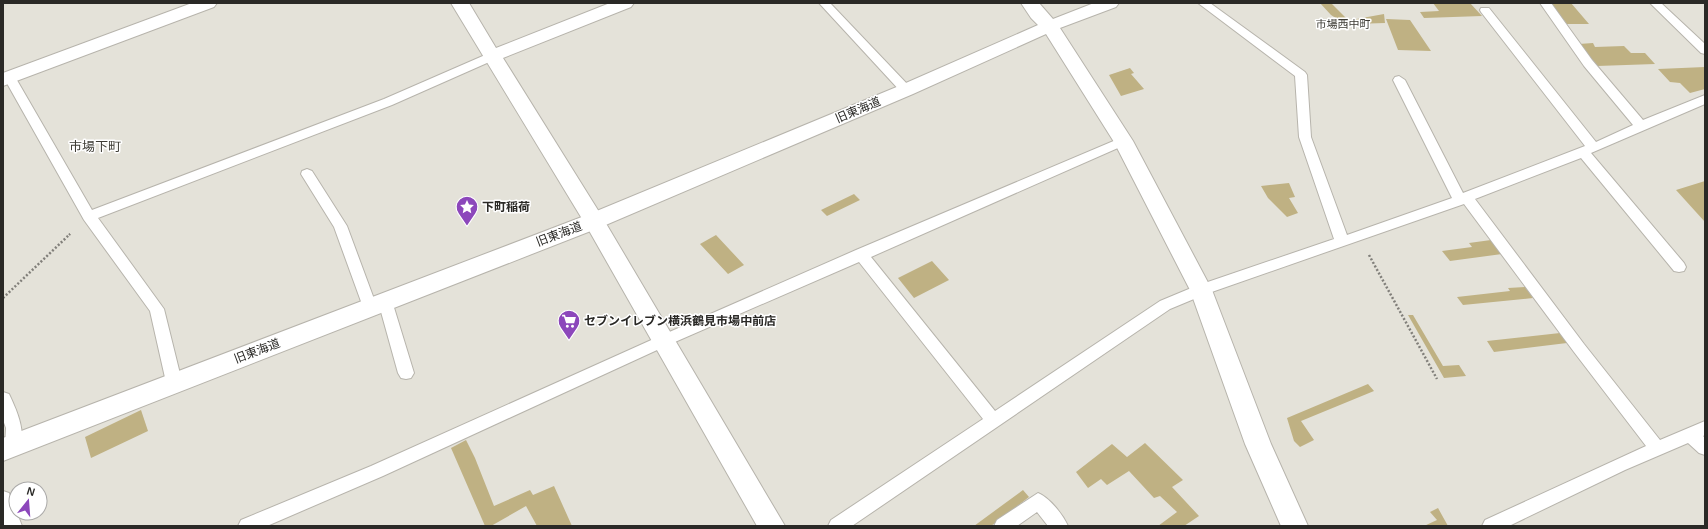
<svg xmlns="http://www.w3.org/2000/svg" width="1708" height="529" font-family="Arial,'Noto Sans JP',sans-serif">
<rect width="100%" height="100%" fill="#e4e2d9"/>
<path fill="#bfb183" d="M 1320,3 L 1331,3 L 1348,20 L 1342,22 L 1331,15 Z
M 1433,3 L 1470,3 L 1482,16 L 1424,18 L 1420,12 L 1439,11 Z
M 1550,3 L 1571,3 L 1589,24 L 1567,24 Z
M 1384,14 L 1385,23 L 1354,24 L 1351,20 Z
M 1386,19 L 1410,20 L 1431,51 L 1398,50 Z
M 1593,43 L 1595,47 L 1624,46 L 1631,53 L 1645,53 L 1655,64 L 1597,66 L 1579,44 Z
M 1705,67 L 1705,89 L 1690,93 L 1680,83 L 1670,82 L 1658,69 Z
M 1130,68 L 1134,73 L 1131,74 L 1144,89 L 1121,96 L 1109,75 Z
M 1705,181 L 1705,222 L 1676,190 Z
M 1289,183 L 1295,197 L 1289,198 L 1298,213 L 1287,217 L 1268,198 L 1261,186 Z
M 854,194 L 860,200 L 827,216 L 821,210 Z
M 716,235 L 744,265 L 728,274 L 700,244 Z
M 1491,240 L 1502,254 L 1450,261 L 1442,251 L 1472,247 L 1469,243 Z
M 932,261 L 949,280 L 914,298 L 898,278 Z
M 1525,287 L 1533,298 L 1463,305 L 1457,297 L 1510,291 L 1508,288 Z
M 1408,315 L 1413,315 L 1443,366 L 1459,365 L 1466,376 L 1444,378 Z
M 1560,333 L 1567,343 L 1494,352 L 1487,341 Z
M 1368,384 L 1374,391 L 1301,421 L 1314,440 L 1300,447 L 1294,441 L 1287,418 Z
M 141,410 L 148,431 L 91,458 L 85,437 Z
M 466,440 L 475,458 L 494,506 L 530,490 L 533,495 L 554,486 L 572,526 L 537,526 L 526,506 L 491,526 L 485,526 L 451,448 Z
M 1145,443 L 1183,480 L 1172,487 L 1199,516 L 1184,526 L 1158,526 L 1177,512 L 1160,496 L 1154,498 L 1129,471 L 1107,485 L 1101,479 L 1088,488 L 1076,472 L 1112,444 L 1127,457 Z
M 1023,490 L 1029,497 L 991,526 L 974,526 Z
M 1438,508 L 1448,526 L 1424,526 L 1437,520 L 1430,512 Z"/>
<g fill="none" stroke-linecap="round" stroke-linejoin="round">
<g stroke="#b7b4ac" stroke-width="2">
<path id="service" d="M 819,3 L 830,3 L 910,87 L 912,90 L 910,93 L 902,93 Z
M 1198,3 L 1210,3 L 1305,72 L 1307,75 L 1311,137 L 1347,235 L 1452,198 L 1393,80 L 1395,77 L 1399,76 L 1405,80 L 1463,193 L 1585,146 L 1481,12 L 1480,10 L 1481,8 L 1489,8 L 1596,142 L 1633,125 L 1584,66 L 1540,3 L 1551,3 L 1592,60 L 1643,120 L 1705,95 L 1705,104 L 1591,153 L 1684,263 L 1686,267 L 1684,271 L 1679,272 L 1674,271 L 1581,158 L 1475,199 L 1584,344 L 1660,440 L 1705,421 L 1705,435 L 1703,436 L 1705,438 L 1705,455 L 1699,453 L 1688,443 L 1625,470 L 1509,526 L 1482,526 L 1485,520 L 1646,446 L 1574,352 L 1464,204 L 1206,294 L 1170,309 L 852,526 L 828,526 L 831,520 L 983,419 L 859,262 L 668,345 L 383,476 L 267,526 L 238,526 L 241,520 L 371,466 L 658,337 L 856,250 L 1123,137 L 1127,138 L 1129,141 L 1127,144 L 871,257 L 995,411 L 1160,301 L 1196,286 L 1334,239 L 1299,137 L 1295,76 Z
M 1650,3 L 1661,3 L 1705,44 L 1705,54 L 1701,53 Z
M 492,52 L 496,53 L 498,56 L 496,59 L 392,105 L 98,218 L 164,309 L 182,382 L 179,387 L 174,389 L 169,387 L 166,382 L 150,311 L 84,220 L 4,78 L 6,75 L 14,75 L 92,210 L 384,99 Z
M 307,169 L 312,171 L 347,226 L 377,307 L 375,311 L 370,313 L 365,311 L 363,307 L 334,227 L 301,174 L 302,171 Z
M 385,295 L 390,297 L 392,301 L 414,373 L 411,378 L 406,379 L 401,378 L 398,373 L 378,301 L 380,297 Z
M 3,392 L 9,394 C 17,411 27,433 19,451 L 13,453 L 7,451 L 5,446 L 6,428 L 3,420 Z
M 3,491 L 9,493 L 22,526 L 4,526 Z
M 1038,493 C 1050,498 1063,515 1068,526 L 1048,526 L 1037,512 L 1017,526 L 994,526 L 997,520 Z"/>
</g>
<g stroke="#b7b4ac" stroke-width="2">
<path id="minor" d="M 192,3 L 217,3 L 214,7 L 3,86 L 3,73 Z
M 451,3 L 469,3 L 496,48 L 610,3 L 634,3 L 631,7 L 503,58 L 601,215 L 785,526 L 757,526 L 587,227 Z"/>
</g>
<g stroke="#b7b4ac" stroke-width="2">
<path id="tertiary" d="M 1021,3 L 1039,3 L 1053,19 L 1094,3 L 1119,3 L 1116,7 L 1060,28 L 1133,141 L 1212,290 L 1271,444 L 1308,526 L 1281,526 L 1245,444 L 1190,290 L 1114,142 L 1046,34 L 913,94 L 601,227 L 3,461 L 3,438 L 587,215 L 899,86 L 1038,25 L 1031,18 Z"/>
</g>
<path stroke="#817f7a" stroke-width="2" stroke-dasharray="1.5 1.5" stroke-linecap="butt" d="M 69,235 L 71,233"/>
<path stroke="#817f7a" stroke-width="2.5" stroke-dasharray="2 2" stroke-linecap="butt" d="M 1369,255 L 1437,379
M 3,298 L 70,234"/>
<use href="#service" fill="#fff" fill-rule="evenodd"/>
<use href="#minor" fill="#fff" fill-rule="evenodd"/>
<use href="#tertiary" fill="#fff" fill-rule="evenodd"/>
</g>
<defs>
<g id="sight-pin" transform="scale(1.15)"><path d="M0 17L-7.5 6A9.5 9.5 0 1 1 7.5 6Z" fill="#8c47bb" stroke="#fff"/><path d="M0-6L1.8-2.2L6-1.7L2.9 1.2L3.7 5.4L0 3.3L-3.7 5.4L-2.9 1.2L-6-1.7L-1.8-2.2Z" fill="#fff"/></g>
<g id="supermarket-pin" transform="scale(1.15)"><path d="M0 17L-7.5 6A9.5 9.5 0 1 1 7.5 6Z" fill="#8c47bb" stroke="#fff"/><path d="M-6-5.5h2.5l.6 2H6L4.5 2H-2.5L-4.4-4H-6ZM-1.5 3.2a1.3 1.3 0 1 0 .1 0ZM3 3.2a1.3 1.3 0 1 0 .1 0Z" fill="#fff"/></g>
</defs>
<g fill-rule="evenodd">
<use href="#sight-pin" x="467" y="207"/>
<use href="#supermarket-pin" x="569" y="321"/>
</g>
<g text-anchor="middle" stroke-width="3" stroke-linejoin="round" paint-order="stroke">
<g font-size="11" fill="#3d3b34" stroke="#fff">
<text x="1343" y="28">市場西中町</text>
</g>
<g font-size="12" fill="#2a2926" stroke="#fff">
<text transform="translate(858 110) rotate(-23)" y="4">旧東海道</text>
<text transform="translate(559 234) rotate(-21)" y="4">旧東海道</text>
<text transform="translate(257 351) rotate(-21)" y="4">旧東海道</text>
</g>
<g font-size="12" font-weight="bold" fill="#2a2926" stroke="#fff" text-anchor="start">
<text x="482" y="211">下町稲荷</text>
<text x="584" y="325">セブンイレブン横浜鶴見市場中前店</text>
</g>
<g font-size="13" fill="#3d3b34" stroke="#fff">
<text x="95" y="151">市場下町</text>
</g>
</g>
<rect width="1708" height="529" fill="none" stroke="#2a2926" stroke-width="8"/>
<g transform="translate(28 501) rotate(17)"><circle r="19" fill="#ffffff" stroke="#aaa9a8"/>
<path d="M0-3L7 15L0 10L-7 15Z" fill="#8c47bb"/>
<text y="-6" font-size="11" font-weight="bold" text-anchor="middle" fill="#2a2926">N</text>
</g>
</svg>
